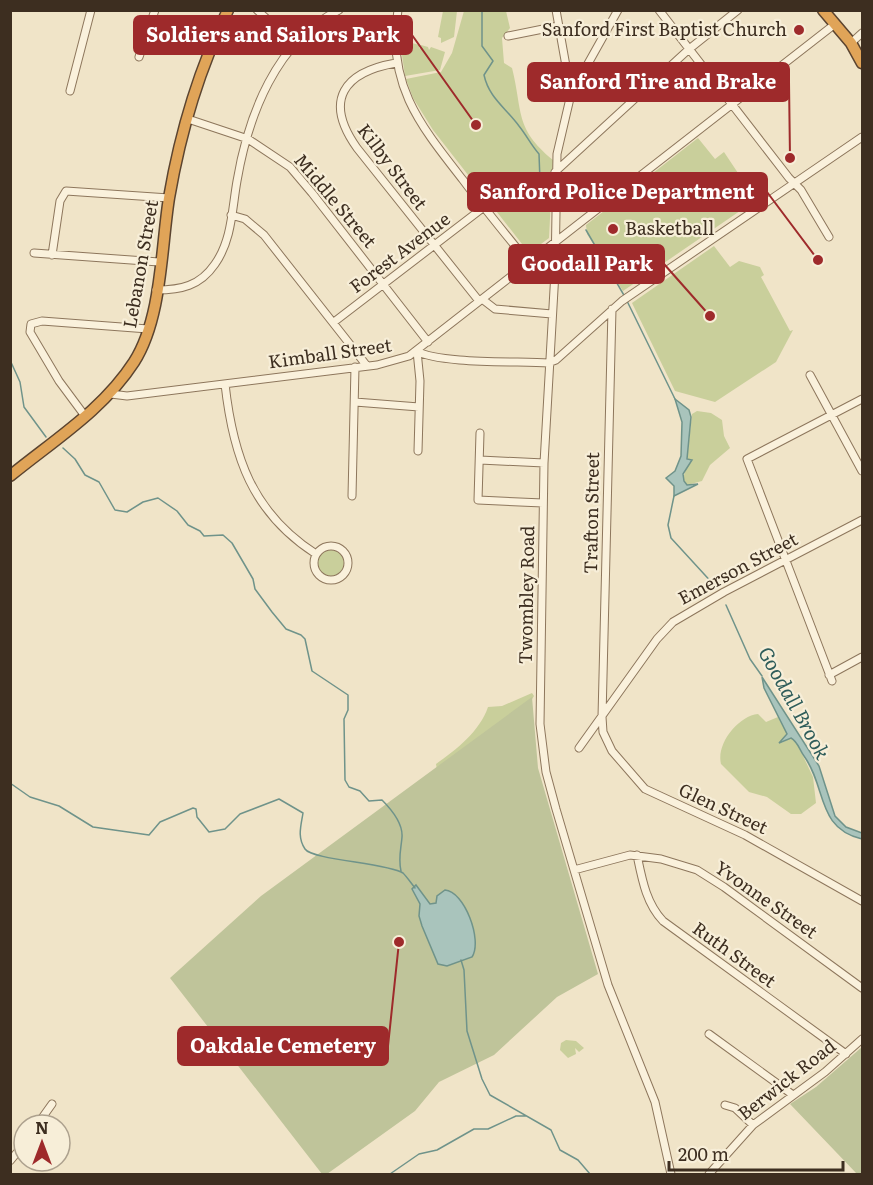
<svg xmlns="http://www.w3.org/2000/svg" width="873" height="1185" font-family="Literata,serif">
<rect width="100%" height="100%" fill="#f0e4c8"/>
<path fill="#c9cf9b" d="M 443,11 L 457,11 L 454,37 L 441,43 L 441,38 L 438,37 Z
M 464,11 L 506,11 L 510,28 L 502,38 L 504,63 L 512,68 C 523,111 514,128 553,160 L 549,238 L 529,253 L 433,130 L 413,98 L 406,79 L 441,72 L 452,53 Z
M 405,36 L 406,42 L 410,43 L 410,48 L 412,43 L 419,45 L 419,49 L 421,45 L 428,47 L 429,50 L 431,47 L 445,52 L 440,70 L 405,76 L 400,41 L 401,36 Z
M 698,138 L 715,159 L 724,152 L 756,200 L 623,291 L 587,234 L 586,225 Z
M 714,246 L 730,267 L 739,261 L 760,267 L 764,275 L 761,277 L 790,331 L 793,330 L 776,362 L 715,402 L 675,391 L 632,303 Z
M 697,411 L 711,413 L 722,420 L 724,436 L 730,448 L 710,465 L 702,481 L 687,485 L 683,478 L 688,463 L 692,460 L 687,459 L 692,414 Z
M318 563a13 13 0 1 1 26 0a13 13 0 1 1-26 0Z
M 532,693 L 534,696 L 523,714 L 437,770 L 436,764 C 456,750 480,731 488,707 L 502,706 Z
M 758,714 L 766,722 L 778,717 L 787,734 L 781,743 L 791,738 L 796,741 L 813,777 L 816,803 L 801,814 L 791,814 L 767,797 L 749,792 L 721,764 C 716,744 738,716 758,714 Z
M 566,1040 L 576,1041 L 584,1048 L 579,1052 L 575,1048 L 576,1054 L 568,1058 L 560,1050 L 561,1043 Z"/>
<path fill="#bfc49a" d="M 532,697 L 538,768 L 598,974 L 557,997 L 494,1055 L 439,1082 L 415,1111 L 327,1174 L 322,1174 L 170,978 L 261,896 Z
M 862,1047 L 862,1174 L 857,1174 L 790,1104 L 816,1087 Z"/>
<path fill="#a9c4bc" stroke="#6f938a" stroke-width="1.5" d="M 675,399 L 689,410 L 691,417 L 687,459 L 692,460 L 683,474 L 684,481 L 687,485 L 698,484 L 674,496 L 674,486 L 666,478 L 675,471 L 681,456 L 682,422 Z
M 762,677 L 819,766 L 835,816 L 846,827 L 862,833 L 862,839 C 816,828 827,788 804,756 C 799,749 798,742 791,738 L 779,743 L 787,734 L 764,688 Z
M 416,885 L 430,904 L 436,903 L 437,896 L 445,890 C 464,891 483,940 472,957 L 447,966 L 438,964 L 422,926 L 419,916 L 420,904 L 412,889 Z"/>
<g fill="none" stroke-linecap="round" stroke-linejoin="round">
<path stroke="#6f938a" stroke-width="1.5" d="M 482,10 L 482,46 L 493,61 L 484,75 C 489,98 506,108 519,126 C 527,136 531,145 539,154 L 540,181 L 550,188
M 586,230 L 625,297
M 627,301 L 675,399
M 10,360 L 20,382 L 24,407 L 46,437
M 63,448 L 75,459 L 85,475 L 99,482 L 115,510 L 127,512 L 143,502 L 158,498 L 177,511 L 188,525 L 200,531 L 204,536 L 223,535 L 232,543 L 253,579 L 255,589 L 272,612 L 286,629 L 301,635 L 305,639 L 312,671 L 348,695 L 348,710 L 344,719 L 345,780 L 349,787 L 360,791 L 369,801 L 382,800 C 391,809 403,823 402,837 C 401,850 398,858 401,871
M 674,496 L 668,525 L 671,538 L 715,586
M 726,605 L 750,659 L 762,676
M 10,783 L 30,797 L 59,806 L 93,827 L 149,835 L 160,822 L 193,808 L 196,809 L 197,817 L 209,832 L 225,829 L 240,814 L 279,799 L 303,813 C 301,826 297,837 305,849 C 312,860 387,863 403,873 C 407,877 411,883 415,888
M 461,960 L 464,970 L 467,1031 L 482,1079 L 490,1095 L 551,1130 L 560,1150 L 578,1160 L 590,1174
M 390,1174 L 419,1154 L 437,1150 L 474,1129 L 488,1129 L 516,1116 L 526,1116"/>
<g stroke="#8d765c" stroke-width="9">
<path id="minor" d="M 257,10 L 295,44
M 398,10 C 386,84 420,125 463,180 C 484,208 506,235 529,263
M 556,10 L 571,94
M 618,10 L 571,94 L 557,154 L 555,272 L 544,463 L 540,724 L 546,772 L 556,809 L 608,985 L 655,1102 L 671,1174
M 659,10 L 789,178 L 801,190 L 829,237
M 508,36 L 558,26
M 851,43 L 862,33
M 139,57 L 155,10
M 396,63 C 344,72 323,100 357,148 L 479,301
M 70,91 L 91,10
M 188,119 L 248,139 L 290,167 L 312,193 L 428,342
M 555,172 L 688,50 L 738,10
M 231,215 L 245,219 L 264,235 L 367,366
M 34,253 L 159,262
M 52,255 L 60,201 L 66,191 L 169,198
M 156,290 C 181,290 200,286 215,264 C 232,240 232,209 237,181 C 248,116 276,41 339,10
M 482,299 L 495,309 L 552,314
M 612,309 L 602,717 L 603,732 L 612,751 L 645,789 L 745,835 L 862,901
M 334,322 L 484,207
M 417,351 C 438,364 519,361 548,363 L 556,360 L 622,301 L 862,137
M 417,351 L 420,381 L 418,451
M 810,375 L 862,471
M 225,384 C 233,456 252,513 316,554
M 111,394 L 127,396 L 377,365 L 409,356 L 835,24
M 355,402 L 419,407
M 85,416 L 59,381 L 30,332 L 31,324 L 42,321 L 148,329
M 480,433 L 478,500 L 543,503
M 480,460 L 544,463
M 352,496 L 355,367
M314 563a17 17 0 1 1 34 0a17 17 0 1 1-34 0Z
M 829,675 L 862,657
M 832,681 L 747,459 L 862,399
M 579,748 L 657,639 L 673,622 L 724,592 L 862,520
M 637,855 C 642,879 646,903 663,921 L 846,1054
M 574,870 L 630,855 L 661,859 L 697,870 L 724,887 L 862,988
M 709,1034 L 793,1095
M 725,1105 L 735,1108 L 753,1125
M 37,1125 L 52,1104
M 10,1161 L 24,1144
M 709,1174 L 753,1125 L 825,1072 L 862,1039"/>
</g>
<g stroke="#5b4430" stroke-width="13">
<path id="highway" d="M 823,10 L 851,43 L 862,63
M 10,476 C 54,440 103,410 134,362 C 162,318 161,248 169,198 C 180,134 199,69 228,10"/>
</g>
<use href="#minor" stroke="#faf1dc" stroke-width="7"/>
<use href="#highway" stroke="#e0a458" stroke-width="10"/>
</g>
<g fill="#9e2a2b" stroke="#f7eed8" stroke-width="2">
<circle cx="799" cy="30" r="6"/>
<circle cx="613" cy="229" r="6"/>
</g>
<g text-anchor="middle" stroke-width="4.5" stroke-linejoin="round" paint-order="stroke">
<g font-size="18" fill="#3d2e20" stroke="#f7eed8" text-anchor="end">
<text x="787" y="36">Sanford First Baptist Church</text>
<text x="625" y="235" text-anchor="start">Basketball</text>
</g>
<g font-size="18" fill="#3d2e20" stroke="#f7eed8">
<text transform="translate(392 167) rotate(53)" y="6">Kilby Street</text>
<text transform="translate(335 201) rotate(50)" y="6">Middle Street</text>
<text transform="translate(400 253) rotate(-37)" y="6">Forest Avenue</text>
<text transform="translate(141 264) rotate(-80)" y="6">Lebanon Street</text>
<text transform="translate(330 354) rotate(-8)" y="6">Kimball Street</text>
<text transform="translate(592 513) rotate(-89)" y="6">Trafton Street</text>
<text transform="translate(738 569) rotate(-28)" y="6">Emerson Street</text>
<text transform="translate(527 595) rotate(-89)" y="6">Twombley Road</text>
<text transform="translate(723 809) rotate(25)" y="6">Glen Street</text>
<text transform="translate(766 900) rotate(35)" y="6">Yvonne Street</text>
<text transform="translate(734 955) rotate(36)" y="6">Ruth Street</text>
<text transform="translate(787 1080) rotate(-38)" y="6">Berwick Road</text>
</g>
<g font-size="20" font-style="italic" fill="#2f5d5a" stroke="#f7eed8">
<text transform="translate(794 703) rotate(61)" y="7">Goodall Brook</text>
</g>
</g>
<path fill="none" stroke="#9e2a2b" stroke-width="2" d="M476 125L412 35M790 158L789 82M818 260L767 192M710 316L664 264M399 942L388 1046"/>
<g fill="#9e2a2b" stroke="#f7eed8" stroke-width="2">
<circle cx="476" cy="125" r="6"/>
<circle cx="790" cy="158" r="6"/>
<circle cx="818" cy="260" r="6"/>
<circle cx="710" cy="316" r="6"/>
<circle cx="399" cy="942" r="6"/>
</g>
<g fill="#9e2a2b" stroke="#9e2a2b" stroke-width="2">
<rect x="134" y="16" width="278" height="38" rx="6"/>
<rect x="528" y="63" width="261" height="38" rx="6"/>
<rect x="468" y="173" width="299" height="38" rx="6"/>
<rect x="509" y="245" width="155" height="38" rx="6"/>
<rect x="178" y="1027" width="210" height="38" rx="6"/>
</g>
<g font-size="20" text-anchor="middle" font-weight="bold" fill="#fff">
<text x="273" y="42">Soldiers and Sailors Park</text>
<text x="658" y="89">Sanford Tire and Brake</text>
<text x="617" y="199">Sanford Police Department</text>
<text x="587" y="271">Goodall Park</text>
<text x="283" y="1053">Oakdale Cemetery</text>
</g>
<rect width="873" height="1185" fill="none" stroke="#3d2e20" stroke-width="24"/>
<g transform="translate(42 1143)"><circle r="28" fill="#f7eed8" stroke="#ada18e" stroke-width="1.5"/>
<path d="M0-4.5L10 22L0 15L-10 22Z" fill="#9e2a2b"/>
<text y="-9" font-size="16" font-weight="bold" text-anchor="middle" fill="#3d2e20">N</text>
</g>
<path d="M669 1161v9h174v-9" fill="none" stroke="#3d2e20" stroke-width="3"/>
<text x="678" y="1161" font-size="18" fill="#3d2e20" stroke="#f7eed8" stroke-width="4.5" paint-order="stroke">200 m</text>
</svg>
